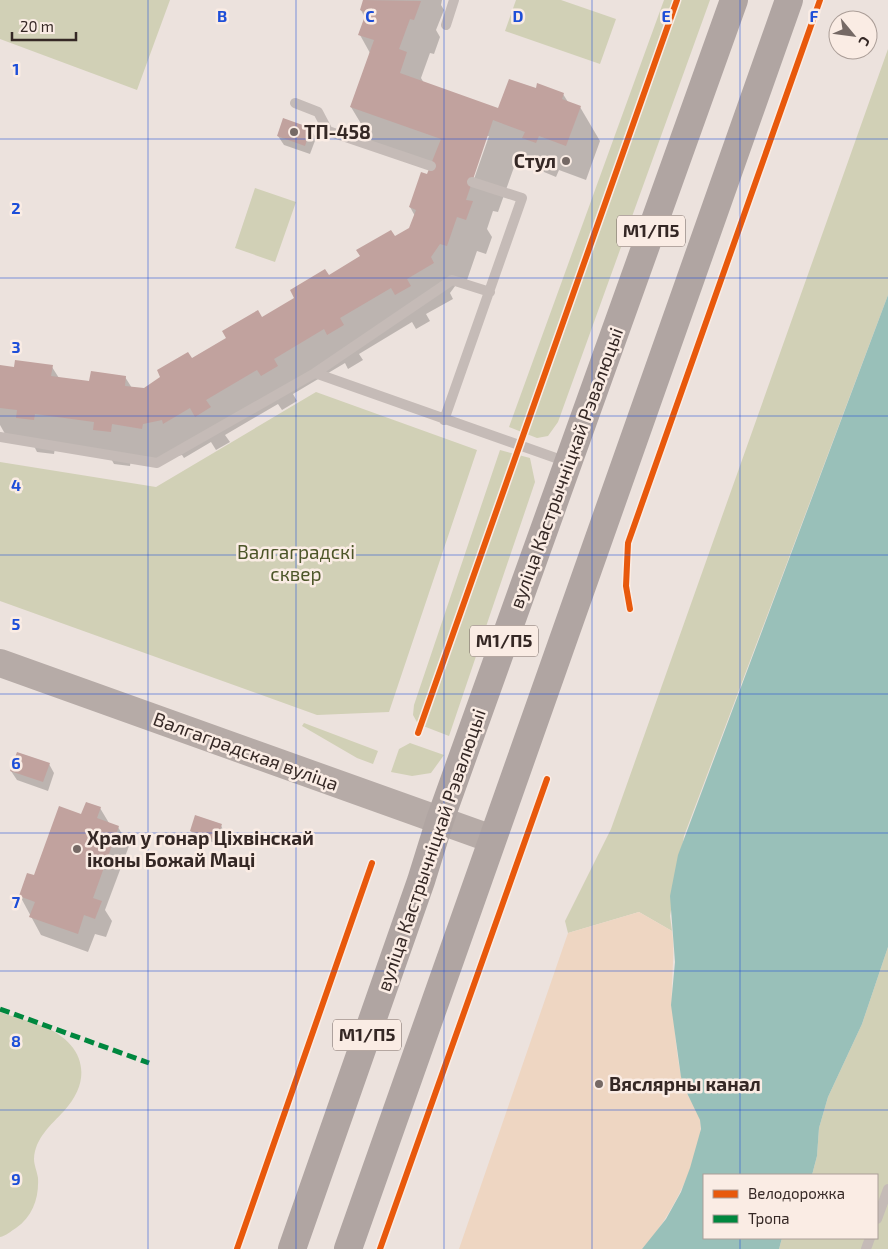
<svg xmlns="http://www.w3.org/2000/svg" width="888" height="1249" font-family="'Exo 2',sans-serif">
<rect width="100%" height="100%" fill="#ece2dd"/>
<path fill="#d1d0b6" d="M 0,0 L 170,0 L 137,90 L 0,39 Z
M 516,0 L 561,0 L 616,19 L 600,64 L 505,31 Z
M 664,0 L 710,0 L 558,422 L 548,436 L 537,438 L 509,427 Z
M 888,49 L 888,295 L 684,836 L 670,916 L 672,931 L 639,912 L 568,933 L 565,921 L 611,829 Z
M 255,188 L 296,202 L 275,262 L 235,248 Z
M 316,392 L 477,450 L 389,712 L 317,715 L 0,601 L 0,462 L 156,487 Z
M 500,450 L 530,458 L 535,482 L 449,736 L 418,724 L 413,715 L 414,705 Z
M 304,723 L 378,751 L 373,764 L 357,758 L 302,726 Z
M 410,743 L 444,755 L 431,773 L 412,776 L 391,772 L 399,749 Z
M 888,947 L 888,1249 L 779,1249 L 782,1238 L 877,1238 L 877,1175 L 812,1175 L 817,1156 L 819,1128 L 828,1097 L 862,1024 Z
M 0,1012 C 13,1017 27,1020 40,1025 C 83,1041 95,1077 64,1111 C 51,1125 35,1138 34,1159 C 34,1165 37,1171 38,1178 C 39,1198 33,1216 16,1228 C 11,1231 6,1236 0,1237 Z"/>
<path fill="#eed6c2" d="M 639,912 L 672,931 C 676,959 669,987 673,1014 C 676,1039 677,1066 685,1089 C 689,1100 698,1109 700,1120 C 706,1152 665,1228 642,1249 L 459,1249 L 568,933 Z"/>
<path fill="#99c0b9" d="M 888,295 L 888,947 L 862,1024 L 828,1097 L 819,1128 L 817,1156 L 812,1175 L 704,1175 L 704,1238 L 782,1238 L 779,1249 L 642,1249 L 666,1219 L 681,1192 L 690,1168 L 701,1129 L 700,1120 L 686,1091 L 681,1077 L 671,1005 L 675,962 L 670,896 L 678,855 Z"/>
<path fill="#0003" fill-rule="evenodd" d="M 364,0 L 442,0 L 441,5 L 444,10 L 436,30 L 440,37 L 434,54 L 430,53 L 421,78 L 424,83 L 497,109 L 536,89 L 563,94 L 568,102 L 580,107 L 600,141 L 586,180 L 559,170 L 556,177 L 544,172 L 539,163 L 518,156 L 498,212 L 493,211 L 487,229 L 492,237 L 486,254 L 477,251 L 467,280 L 461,278 L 450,293 L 453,299 L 426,314 L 430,321 L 416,329 L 412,322 L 359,354 L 363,360 L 348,369 L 345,363 L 293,394 L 297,401 L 282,410 L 278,404 L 225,435 L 230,442 L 216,450 L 211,442 L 184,458 L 182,455 L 163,459 L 131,459 L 130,466 L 114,464 L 109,455 L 55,448 L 54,454 L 37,452 L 33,444 L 9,441 L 0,425 L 0,366 L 15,368 L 52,367 L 59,378 L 91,382 L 125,377 L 132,388 L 144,390 L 410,229 L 415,216 L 410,207 L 432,168 L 375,147 L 351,107 L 370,53 L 360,35 L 365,18 L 361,10 ZM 486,136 L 489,136 L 474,179 L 472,178 Z
M 311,129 L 316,138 L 310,154 L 284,145 L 278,136 Z
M 49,764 L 54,773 L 48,791 L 17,780 L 11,771 Z
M 100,808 L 109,823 L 118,827 L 129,846 L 105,910 L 112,921 L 106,937 L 95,934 L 88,952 L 41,935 L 20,896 L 82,816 Z
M 221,825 L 223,830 L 218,844 L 193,835 L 191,831 Z"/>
<path fill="#c1a29e" d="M 363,0 L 421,1 L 414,20 L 410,19 L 399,49 L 407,52 L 400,73 L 498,108 L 509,79 L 536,88 L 537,83 L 564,93 L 562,99 L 581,106 L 566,146 L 539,136 L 536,143 L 522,138 L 525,132 L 493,120 L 466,200 L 473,201 L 466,220 L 457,217 L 447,246 L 440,244 L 431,257 L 434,263 L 407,279 L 411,286 L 395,295 L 391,288 L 340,318 L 344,325 L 327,335 L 324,329 L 274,359 L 278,366 L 261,376 L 257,370 L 206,400 L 211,407 L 195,417 L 190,408 L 163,424 L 162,420 L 143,424 L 142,429 L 112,424 L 111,432 L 93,430 L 94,422 L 35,414 L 34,420 L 16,418 L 17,410 L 0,408 L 0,365 L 14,367 L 15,360 L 53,365 L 51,376 L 89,381 L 91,371 L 126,376 L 125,386 L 144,388 L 160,377 L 157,370 L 188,352 L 192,358 L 226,338 L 222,331 L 258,310 L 262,317 L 294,298 L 290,290 L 325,269 L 329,275 L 360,256 L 356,250 L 391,230 L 395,236 L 409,228 L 416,210 L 409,207 L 421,172 L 427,174 L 441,139 L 350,107 L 374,40 L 358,35 L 366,13 L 360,10 Z
M 283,118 L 311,128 L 305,146 L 277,136 Z
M 17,752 L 50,763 L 43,782 L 10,771 Z
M 86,802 L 101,807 L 97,818 L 119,826 L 93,898 L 102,901 L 95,919 L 84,915 L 78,934 L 29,917 L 35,902 L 19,896 L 27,873 L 34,875 L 59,806 L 81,814 Z
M 195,815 L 222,824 L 216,840 L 190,831 Z"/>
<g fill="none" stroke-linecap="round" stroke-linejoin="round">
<path stroke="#c5bbb7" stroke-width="10" d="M 446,25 L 454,0
M 295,103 L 318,112 L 328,131 L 431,166
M 315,373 L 452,280 L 490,292
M 444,420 L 522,198 L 472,182
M 0,437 L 157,463 L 315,373 L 567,462
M 877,1219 L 888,1189
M 866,1249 L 870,1238"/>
<path stroke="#b6aba7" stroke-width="28" d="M 0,663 L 492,839"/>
<path stroke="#b0a5a2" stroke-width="28" d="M 292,1249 L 421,881 L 440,820 L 734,0
M 348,1249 L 789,0"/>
<path stroke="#00873e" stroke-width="5" stroke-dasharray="10 5" stroke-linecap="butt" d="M 0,1009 L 149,1063"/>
<g stroke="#faece4" stroke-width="9">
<path id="cycleway" d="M 630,609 L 626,586 L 628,543 L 820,0
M 418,733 L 677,0
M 237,1249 L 372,863
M 380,1249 L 547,779"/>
</g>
<use href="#cycleway" stroke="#e8590c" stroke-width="6"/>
</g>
<path fill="none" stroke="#1d4ed8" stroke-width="1" stroke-opacity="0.55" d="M 148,0 L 148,1249M 296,0 L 296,1249M 444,0 L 444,1249M 592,0 L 592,1249M 740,0 L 740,1175M 0,139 L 888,139M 0,278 L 888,278M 0,416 L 888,416M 0,555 L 888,555M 0,694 L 888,694M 0,833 L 888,833M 0,971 L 888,971M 0,1110 L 888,1110M 740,1238 L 740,1249"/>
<g fill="#756965" stroke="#faece4" stroke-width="2">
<circle cx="294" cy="132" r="5"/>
<circle cx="566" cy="161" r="5"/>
<circle cx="77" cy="849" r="5"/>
<circle cx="599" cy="1084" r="5"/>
</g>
<g text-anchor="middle" stroke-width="5" stroke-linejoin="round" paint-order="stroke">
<g fill="#faece4" stroke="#70635e" stroke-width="1">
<rect x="617" y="215.5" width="68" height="31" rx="4"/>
<rect x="470" y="625.5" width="68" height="31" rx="4"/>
<rect x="333" y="1019.5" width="68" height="31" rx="4"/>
</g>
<g font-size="18" font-weight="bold" fill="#352825">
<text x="651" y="237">М1/П5</text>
<text x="504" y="647">М1/П5</text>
<text x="367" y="1041">М1/П5</text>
</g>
<g font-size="19" font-weight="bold" fill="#352825" stroke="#faece4" text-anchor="start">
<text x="304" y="139">ТП-458</text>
<text x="556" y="168" text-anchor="end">Стул</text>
<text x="87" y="845">Храм у гонар Ціхвінскай<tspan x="87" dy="22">іконы Божай Маці</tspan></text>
<text x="609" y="1091">Вяслярны канал</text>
</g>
<g font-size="19" fill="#352825" stroke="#faece4">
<text transform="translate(566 468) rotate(-70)" y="7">вуліца Кастрычніцкай Рэвалюцыі</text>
<text transform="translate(246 751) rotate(20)" y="7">Валгаградская вуліца</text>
<text transform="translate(431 850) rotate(-71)" y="7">вуліца Кастрычніцкай Рэвалюцыі</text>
</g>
<g font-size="19" fill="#4c5528" stroke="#faece4">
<text x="296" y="559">Валгаградскі<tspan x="296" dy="22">сквер</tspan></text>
</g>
</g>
<g font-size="16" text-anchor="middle" font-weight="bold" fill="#1d4ed8" stroke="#faece4" stroke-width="5" stroke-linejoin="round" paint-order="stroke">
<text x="222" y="22">B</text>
<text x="370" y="22">C</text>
<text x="518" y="22">D</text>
<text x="666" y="22">E</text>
<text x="814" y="22">F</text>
<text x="16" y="75">1</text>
<text x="16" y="214">2</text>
<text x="16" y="353">3</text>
<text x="16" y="491">4</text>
<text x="16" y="630">5</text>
<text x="16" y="769">6</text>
<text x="16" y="908">7</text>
<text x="16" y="1047">8</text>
<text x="16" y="1185">9</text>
</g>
<rect x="703" y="1174" width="175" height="65" fill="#faece4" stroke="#ab9e98"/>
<rect x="713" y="1190" width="25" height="8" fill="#e8590c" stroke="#ab9e98"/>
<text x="748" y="1199" font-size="15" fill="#352825">Велодорожка</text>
<rect x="713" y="1215" width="25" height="8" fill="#00873e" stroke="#ab9e98"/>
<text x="748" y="1224" font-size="15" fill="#352825">Тропа</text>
<g transform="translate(853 35) rotate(119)"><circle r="24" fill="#faece4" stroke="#ab9e98"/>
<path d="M0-4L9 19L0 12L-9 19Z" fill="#756965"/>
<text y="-8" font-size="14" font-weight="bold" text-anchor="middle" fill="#352825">С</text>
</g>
<path d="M12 32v8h64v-8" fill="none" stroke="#352825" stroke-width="2.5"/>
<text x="20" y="32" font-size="15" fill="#352825" stroke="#faece4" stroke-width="4" paint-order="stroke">20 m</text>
</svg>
